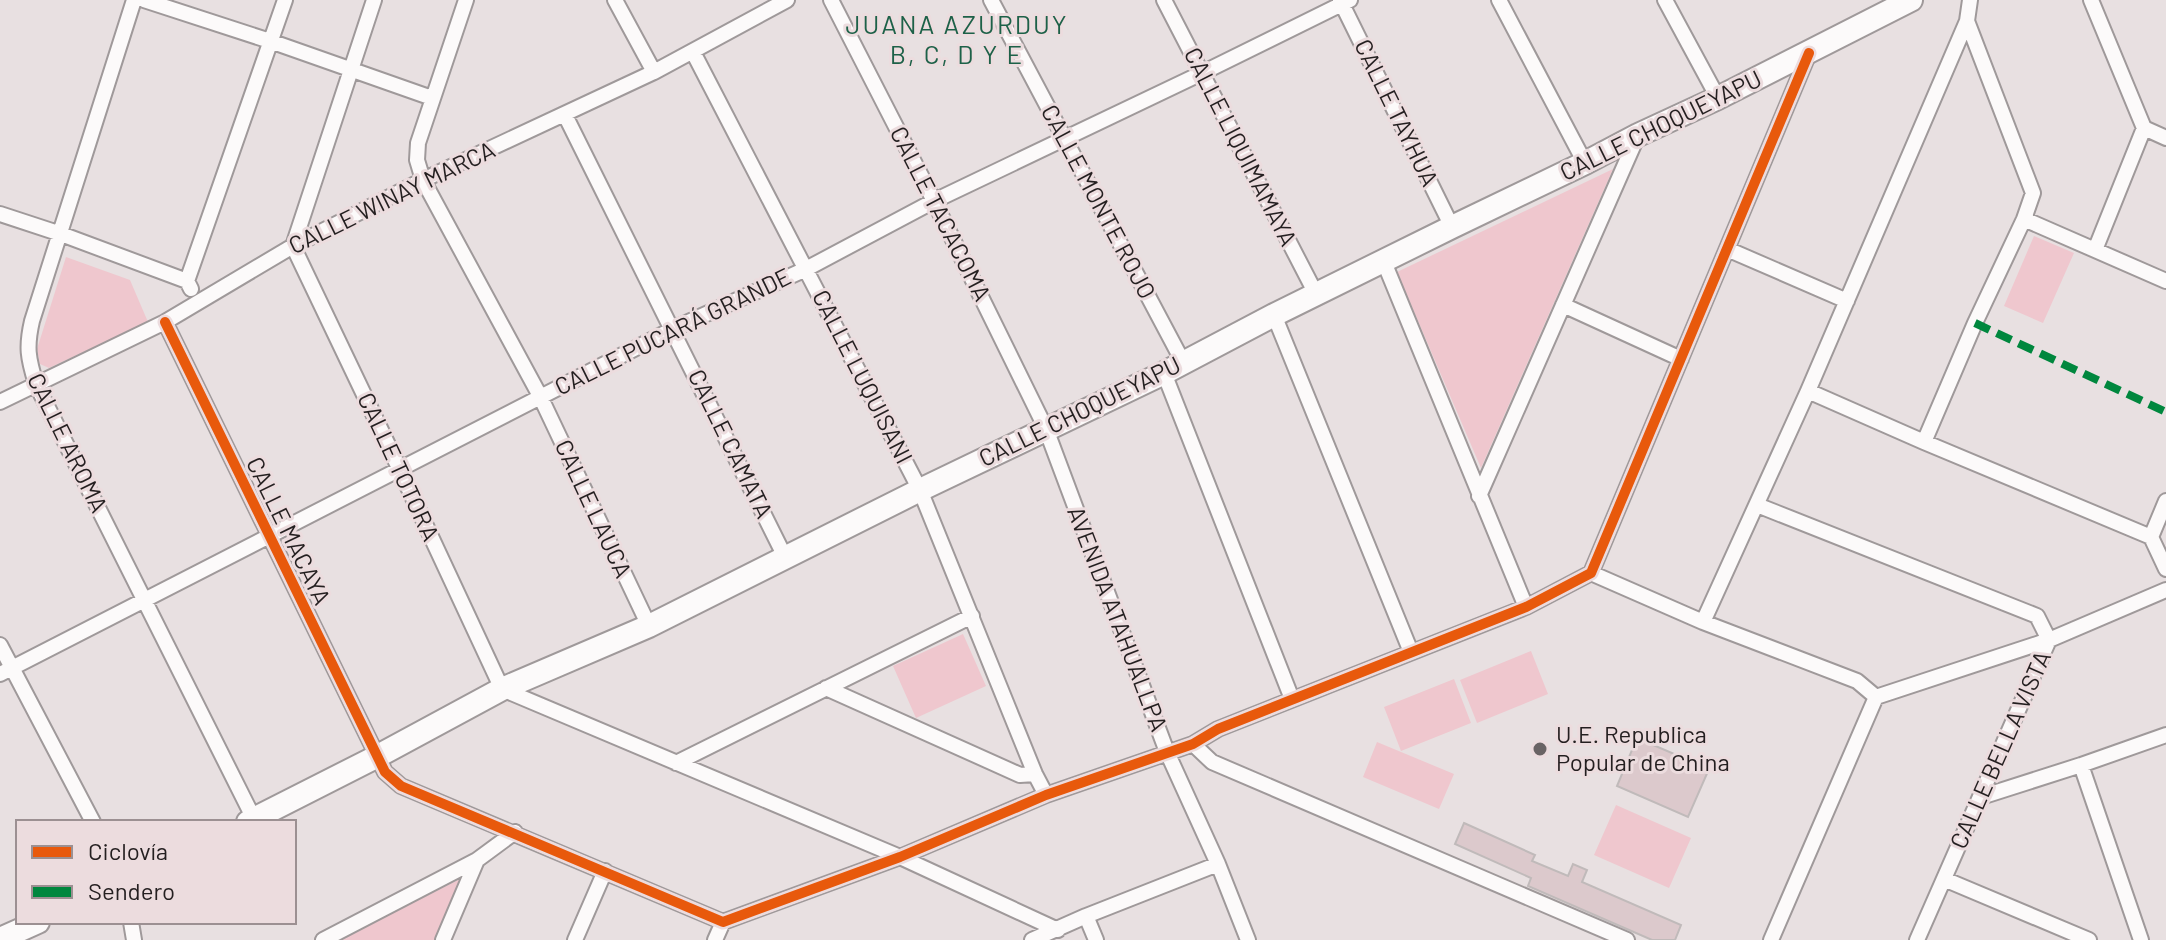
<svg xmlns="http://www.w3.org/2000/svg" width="2166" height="940" font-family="Barlow,sans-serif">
<rect width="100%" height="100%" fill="#e8e0e1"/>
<path fill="#efc7ce" d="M 1613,169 L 1481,468 L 1397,272 Z
M 2034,236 L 2074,253 L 2043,323 L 2004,306 Z
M 66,257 L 130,280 L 148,322 L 49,368 L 40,364 L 37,349 Z
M 963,634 L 986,686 L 916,718 L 893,666 Z
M 1531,651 L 1548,694 L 1477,723 L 1460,680 Z
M 1454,679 L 1471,723 L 1401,751 L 1384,707 Z
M 1377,742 L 1454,774 L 1439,809 L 1363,777 Z
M 1616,805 L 1691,838 L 1669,888 L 1594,855 Z
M 460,879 L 435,940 L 338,940 Z"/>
<path fill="#dcc9cc" stroke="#c0baba" stroke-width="2" d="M 1637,738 L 1709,769 L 1688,817 L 1617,786 Z
M 1464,823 L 1535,855 L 1532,861 L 1568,876 L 1573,864 L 1587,870 L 1582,882 L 1681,925 L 1675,940 L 1652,940 L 1528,886 L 1531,878 L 1455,844 Z"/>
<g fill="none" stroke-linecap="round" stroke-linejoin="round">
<g stroke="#9f999a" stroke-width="18">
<path id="street" d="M 134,0 L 32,321 C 26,347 28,358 36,384 L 254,819
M 144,0 L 270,41 L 432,98
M 374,0 L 293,246 L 400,470 L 502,689 L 900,857 L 1058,930
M 466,0 L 418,143 L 417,160 L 423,180 L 540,396 L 649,626
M 615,0 L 654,72
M 831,0 L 934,201 L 1046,429 L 1167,752 L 1218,864 L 1248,940
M 991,0 L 1183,362
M 1164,0 L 1316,294
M 1340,0 L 1452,227
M 1499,0 L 1585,163
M 1665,0 L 1718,98
M 2091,0 L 2144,128 L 2166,138
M 693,52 L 920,490 L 1035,774 L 1046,795
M 565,115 L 786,559
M 0,214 L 61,234 L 187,281 L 191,289
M 2024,219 L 2166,281
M 1727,249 L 1847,301
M 2095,250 L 2144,128
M 1384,262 L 1526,607
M 187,281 L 285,0
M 1563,305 L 1681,359
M 1274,315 L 1411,652
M 165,322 L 385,772 L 401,786 L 723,922 L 900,857 L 1046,795 L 1193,744 L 1218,729 L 1526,607 L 1591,573 L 1809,53
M 1164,373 L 1292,699
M 1808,391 L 1924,442 L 2151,537 L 2166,569
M 0,402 L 165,322 L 293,246 L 423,180 L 654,72 L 787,0
M 1924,442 L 1975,323 L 2024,219 L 2033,193 L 1967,21
M 1479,496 L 1638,135
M 1757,505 L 2037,616 L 2049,640 L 1917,940
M 2151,537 L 2166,501
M 1591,573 L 1703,622 L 1857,681 L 1876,697 L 1771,940
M 1703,622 L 1808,391 L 1967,21 L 1970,0
M 0,645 L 93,822
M 0,674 L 673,329 L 806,269 L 934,201 L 1202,73 L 1350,0
M 826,688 L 1020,775 L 1035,774
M 1876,697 L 2049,640 L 2166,590
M 1193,744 L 1212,762 L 1627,940
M 676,763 L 972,616
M 2081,765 L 2141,940
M 1981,797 L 2081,765 L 2166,735
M 1944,879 L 2089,940
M 1086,916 L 1096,940
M 131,922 L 134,940
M 323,940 L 477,860 L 515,832
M 443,940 L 477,860
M 575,940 L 605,871
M 715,940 L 723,922
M 1032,940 L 1086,916 L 1218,864"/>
</g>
<g stroke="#9f999a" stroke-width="26">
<path id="secondary" d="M 248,822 L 378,756 L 502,689 L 649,626 L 920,490 L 1164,373 L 1274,315 L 1452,227 L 1585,163 L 1638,135 L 1718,98 L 1911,0
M 0,939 L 38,922"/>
</g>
<use href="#street" stroke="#fcfafa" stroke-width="14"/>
<use href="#secondary" stroke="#fcfafa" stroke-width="22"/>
<path stroke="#00873e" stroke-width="8" stroke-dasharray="16 8" stroke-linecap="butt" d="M 1975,323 L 2166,412"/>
<g stroke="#ecdcde" stroke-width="15">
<path id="cycleway" d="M 165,322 L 385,772 L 401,786 L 723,922 L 900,857 L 1046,795 L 1193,744 L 1218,729 L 1526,607 L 1591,573 L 1809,53"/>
</g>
<use href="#cycleway" stroke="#e8590c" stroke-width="10"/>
</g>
<circle fill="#696364" stroke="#ecdcde" stroke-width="3" cx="1540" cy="749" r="8"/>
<g text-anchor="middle" stroke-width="6" stroke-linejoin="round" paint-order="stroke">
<g font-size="24" fill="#241f20" stroke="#ecdcde">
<text transform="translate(1396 113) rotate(64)" y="8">CALLE TAYHUA</text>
<text transform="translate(1661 126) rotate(-26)" y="8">CALLE CHOQUEYAPU</text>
<text transform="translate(1240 147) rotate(63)" y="8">CALLE LIQUIMAMAYA</text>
<text transform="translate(392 198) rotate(-26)" y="8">CALLE WINAY MARCA</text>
<text transform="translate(1098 202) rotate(62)" y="8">CALLE MONTE ROJO</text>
<text transform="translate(940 214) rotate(63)" y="8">CALLE TACACOMA</text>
<text transform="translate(673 332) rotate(-26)" y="8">CALLE PUCARÁ GRANDE</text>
<text transform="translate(862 377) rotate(63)" y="8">CALLE LUQUISANI</text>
<text transform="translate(1080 412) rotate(-26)" y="8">CALLE CHOQUEYAPU</text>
<text transform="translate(67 443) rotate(64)" y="8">CALLE AROMA</text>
<text transform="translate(730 444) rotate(64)" y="8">CALLE CAMATA</text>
<text transform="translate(398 467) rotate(65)" y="8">CALLE TOTORA</text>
<text transform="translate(593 509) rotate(65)" y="8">CALLE LAUCA</text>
<text transform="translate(288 531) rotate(64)" y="8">CALLE MACAYA</text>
<text transform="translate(1117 619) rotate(69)" y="8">AVENIDA ATAHUALLPA</text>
<text transform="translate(2001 750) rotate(-66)" y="8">CALLE BELLA VISTA</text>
</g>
<g font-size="24" fill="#241f20" stroke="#ecdcde" text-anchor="start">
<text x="1556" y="743">U.E. Republica<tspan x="1556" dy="28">Popular de China</tspan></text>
</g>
<g font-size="26" letter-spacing="2" fill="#1d6148" stroke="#ecdcde">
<text x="957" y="34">JUANA AZURDUY<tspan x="957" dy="30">B, C, D Y E</tspan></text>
</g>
</g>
<rect x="16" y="820" width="280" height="104" fill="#ecdcde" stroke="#9c9092" stroke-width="2"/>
<rect x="32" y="846" width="40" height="12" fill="#e8590c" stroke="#9c9092" stroke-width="2"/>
<text x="88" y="860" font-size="24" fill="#241f20">Ciclovía</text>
<rect x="32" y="886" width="40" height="12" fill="#00873e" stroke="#9c9092" stroke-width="2"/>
<text x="88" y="900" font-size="24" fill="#241f20">Sendero</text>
</svg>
